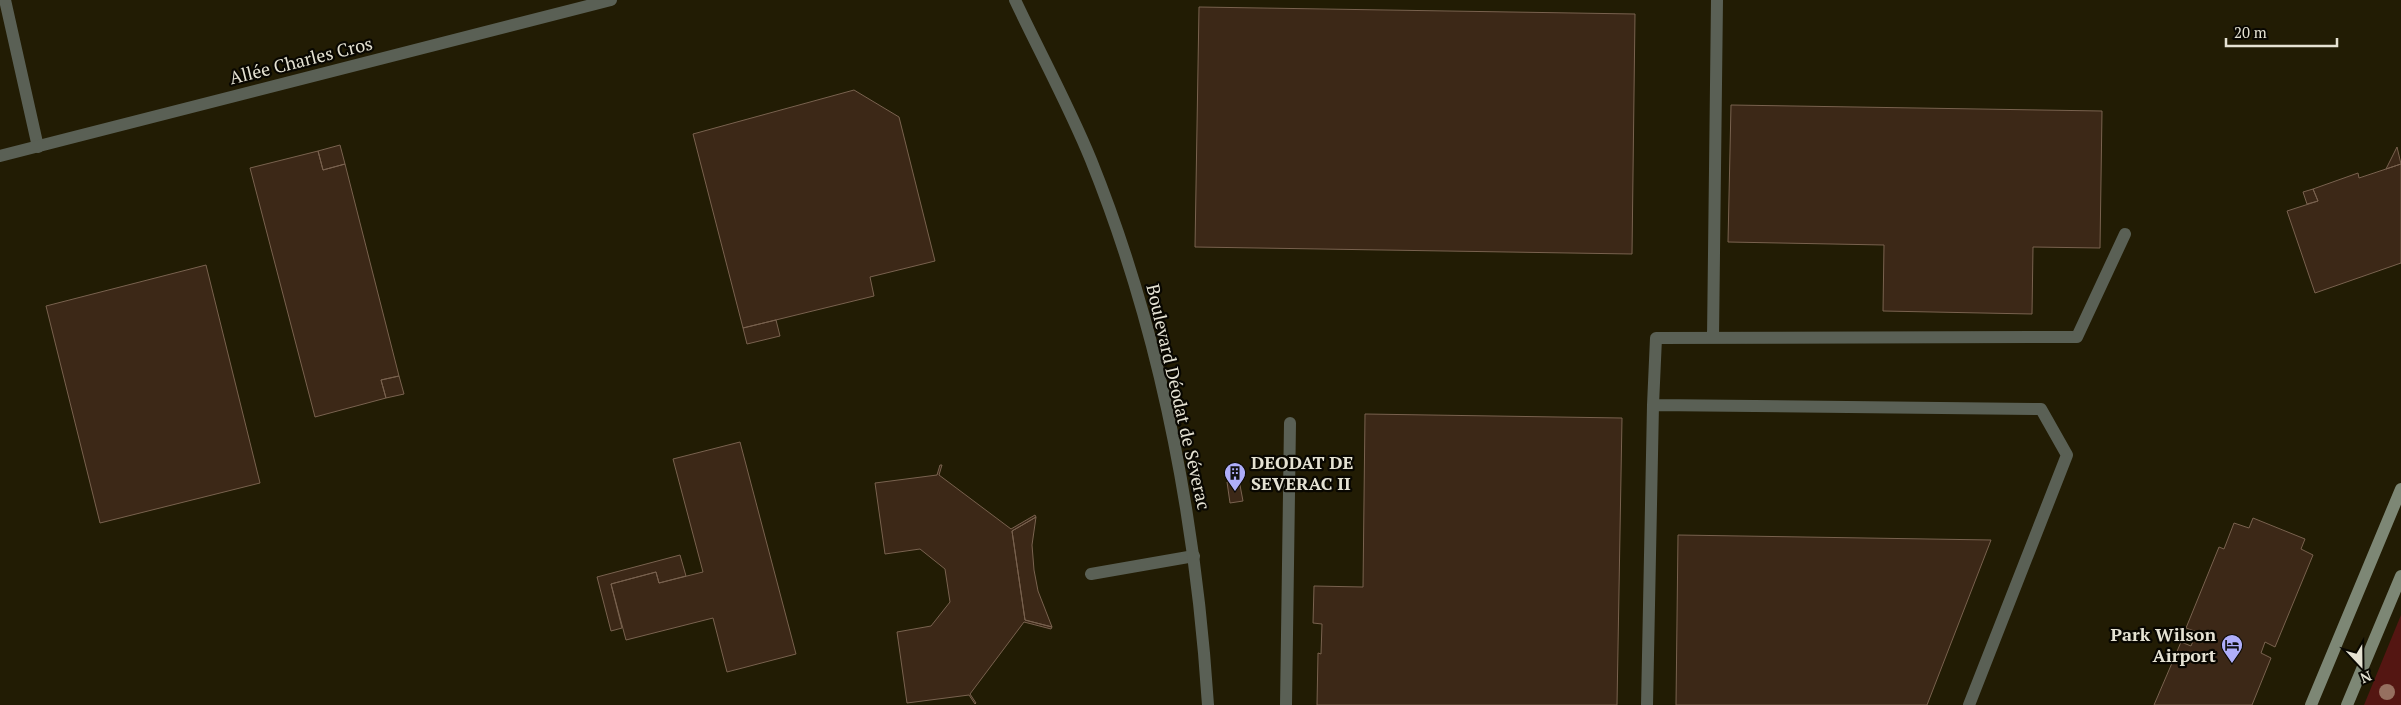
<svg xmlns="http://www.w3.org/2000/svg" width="2401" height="705" font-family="'PT Serif',serif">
<rect width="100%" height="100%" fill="#221c04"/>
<path fill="#541612" d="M 2401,615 L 2401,705 L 2364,705 Z"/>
<path fill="#3c2817" stroke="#79624f" d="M 1199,7 L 1635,14 L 1632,254 L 1195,247 Z
M 854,90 L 899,117 L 935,261 L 870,277 L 874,296 L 743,328 L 693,134 Z
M 1731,105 L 2102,111 L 2100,248 L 2033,247 L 2032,314 L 1883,311 L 1884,245 L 1728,242 Z
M 340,145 L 345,164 L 323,170 L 318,151 Z
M 2397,147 L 2401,164 L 2386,169 Z
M 318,151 L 323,170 L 345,164 L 399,376 L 381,380 L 386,398 L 315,417 L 250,168 Z
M 2401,164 L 2401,263 L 2315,293 L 2287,211 L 2318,201 L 2313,189 L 2358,173 L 2359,178 Z
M 2313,189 L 2318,201 L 2307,204 L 2303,192 Z
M 206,265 L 260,483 L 100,523 L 46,306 Z
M 776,320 L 780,336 L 747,344 L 743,328 Z
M 399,376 L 404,394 L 386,398 L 381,380 Z
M 1365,414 L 1622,418 L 1617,705 L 1317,705 L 1318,653 L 1321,654 L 1322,624 L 1313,623 L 1314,586 L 1363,587 Z
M 740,442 L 796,654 L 727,672 L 713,618 L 626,640 L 611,584 L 656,572 L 659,583 L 703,572 L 673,459 Z
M 940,465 L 942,465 L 939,475 L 1011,529 L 1035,515 L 1036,517 L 1012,531 L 1025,620 L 1052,627 L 1051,629 L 1024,622 L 970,694 L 976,703 L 975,704 L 969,695 L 907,703 L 897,632 L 931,626 L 950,602 L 945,569 L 920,549 L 885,554 L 875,483 L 937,475 Z
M 1239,480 L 1243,501 L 1230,503 L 1227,482 Z
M 1036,517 L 1032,545 L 1034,570 L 1038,591 L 1052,627 L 1025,620 L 1012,531 Z
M 2253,518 L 2305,539 L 2301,549 L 2313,555 L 2275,647 L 2265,642 L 2261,653 L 2271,658 L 2252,705 L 2154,705 L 2181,642 L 2191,646 L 2197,632 L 2186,628 L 2219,547 L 2224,549 L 2234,523 L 2249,528 Z
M 1678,535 L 1991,540 L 1927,705 L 1676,705 Z
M 680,555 L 686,576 L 659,583 L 656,572 L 611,584 L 622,628 L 611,631 L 597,577 Z"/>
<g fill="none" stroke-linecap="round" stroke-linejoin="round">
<path stroke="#5a6055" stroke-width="12" d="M 5,0 L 38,147
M 1713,338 L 1717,0
M 1653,405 L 1656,338 L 2077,337 L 2125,234
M 1091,574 L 1194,556
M 1286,705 L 1290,423
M 1647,705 L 1653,405 L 2041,409 L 2067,455 L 1969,705"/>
<path stroke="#5a6055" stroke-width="12" d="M 1015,0 C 1040,53 1069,106 1091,160 C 1161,334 1196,520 1208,705
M 0,156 L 611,0"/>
<path stroke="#7d8775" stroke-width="12" d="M 2311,705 L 2401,489
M 2347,705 L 2401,576"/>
</g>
<circle fill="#967060" cx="2387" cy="692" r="8"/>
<defs>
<g id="building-pin" transform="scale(1.125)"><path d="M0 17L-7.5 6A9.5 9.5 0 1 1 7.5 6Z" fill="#afaefa" stroke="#090701"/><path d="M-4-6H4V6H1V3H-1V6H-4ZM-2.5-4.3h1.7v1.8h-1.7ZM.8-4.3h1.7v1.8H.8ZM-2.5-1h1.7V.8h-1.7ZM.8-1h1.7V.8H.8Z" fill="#111"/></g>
<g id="hotel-pin" transform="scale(1.125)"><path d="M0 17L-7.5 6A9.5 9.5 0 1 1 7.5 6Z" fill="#afaefa" stroke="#090701"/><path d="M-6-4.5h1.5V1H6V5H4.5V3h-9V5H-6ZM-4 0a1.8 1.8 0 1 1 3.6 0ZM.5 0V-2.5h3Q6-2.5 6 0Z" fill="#111"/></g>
</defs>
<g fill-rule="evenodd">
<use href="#building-pin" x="1235" y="473"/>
<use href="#hotel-pin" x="2232" y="645"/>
</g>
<g text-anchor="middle" stroke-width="4.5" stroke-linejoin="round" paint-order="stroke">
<g font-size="18" fill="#e5e2d3" stroke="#090701">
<text transform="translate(301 61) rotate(-14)" y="6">Allée Charles Cros</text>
<text transform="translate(1178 397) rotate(77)" y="6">Boulevard Déodat de Séverac</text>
</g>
<g font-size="18" font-weight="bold" fill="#e5e2d3" stroke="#090701" text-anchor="start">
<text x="1251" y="469">DEODAT DE<tspan x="1251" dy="21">SEVERAC II</tspan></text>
<text x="2216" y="641" text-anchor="end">Park Wilson<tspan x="2216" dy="21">Airport</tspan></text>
</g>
</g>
<g transform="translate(2361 665) rotate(158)" stroke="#090701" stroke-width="4" paint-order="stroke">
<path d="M0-4L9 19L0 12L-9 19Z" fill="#e5e2d3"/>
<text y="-8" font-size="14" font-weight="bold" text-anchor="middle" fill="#e5e2d3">N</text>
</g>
<path d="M2226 38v8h111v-8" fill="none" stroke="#e5e2d3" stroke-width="2.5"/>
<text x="2234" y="38" font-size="15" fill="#e5e2d3" stroke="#090701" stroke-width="4" paint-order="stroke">20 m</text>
</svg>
